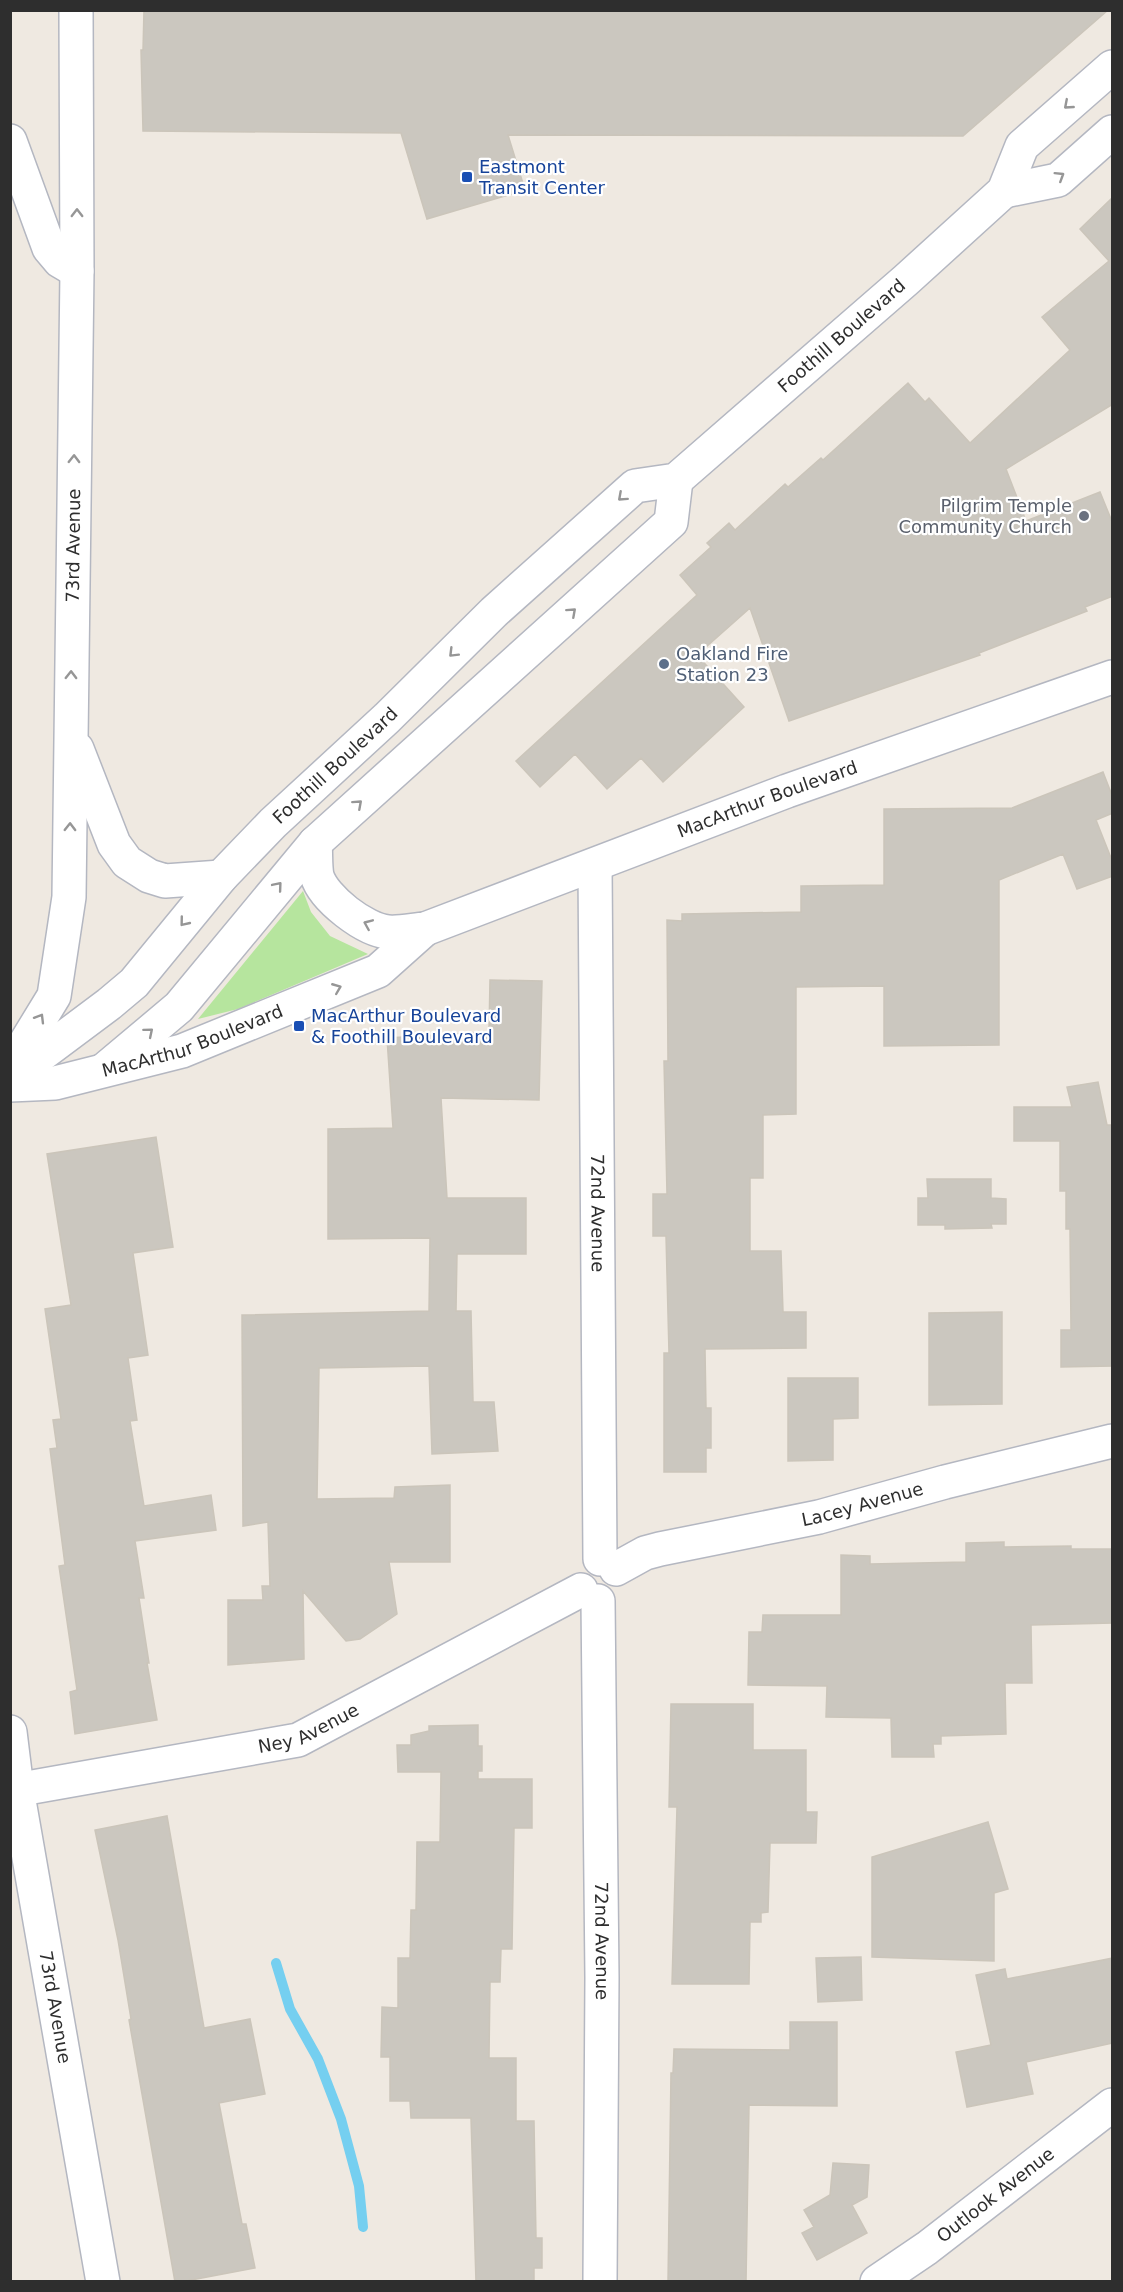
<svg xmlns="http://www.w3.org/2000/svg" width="1123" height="2292" font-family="'DejaVu Sans',sans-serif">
<rect width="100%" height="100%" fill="#efe9e1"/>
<path fill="#b6e59e" d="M 303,891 L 311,912 L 330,936 L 368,954 L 238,1009 L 198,1019 Z"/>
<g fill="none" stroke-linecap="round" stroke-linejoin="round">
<path stroke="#75cff0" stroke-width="10" d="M 276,1963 L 290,2009 L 318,2059 L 341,2119 L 359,2186 L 363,2227"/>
</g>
<path fill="#cbc7bf" stroke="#cbc5ba" stroke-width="1.5" d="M 144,10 L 1108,10 L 963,136 L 508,135 L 525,190 L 427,219 L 401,133 L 143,131 L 141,50 L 143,50 Z
M 1113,197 L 1113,404 L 1006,469 L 1026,521 L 1100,492 L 1113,524 L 1113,596 L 1085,607 L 1087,611 L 979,653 L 980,655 L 789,721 L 750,608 L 697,655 L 744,707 L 663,782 L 641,758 L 607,789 L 575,754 L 540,787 L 516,761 L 697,595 L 680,575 L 711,547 L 707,543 L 729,523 L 735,530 L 785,484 L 788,487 L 821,458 L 823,460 L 908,383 L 925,402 L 929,398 L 970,443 L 1070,350 L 1042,317 L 1109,261 L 1080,229 Z
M 1103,772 L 1113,798 L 1113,813 L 1096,820 L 1113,863 L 1113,876 L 1077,889 L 1063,854 L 999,880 L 999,1045 L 884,1046 L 884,986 L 796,987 L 796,1114 L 763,1115 L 763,1178 L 750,1178 L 750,1251 L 781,1251 L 783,1312 L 806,1312 L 806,1348 L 705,1349 L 706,1408 L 711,1408 L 711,1448 L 706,1448 L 706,1472 L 664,1472 L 664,1353 L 669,1353 L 666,1236 L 653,1236 L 653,1194 L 667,1194 L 664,1061 L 668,1061 L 667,920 L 682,921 L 682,914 L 801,912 L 801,886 L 884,885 L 884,809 L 1012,808 Z
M 490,980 L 542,981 L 539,1100 L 441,1098 L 447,1198 L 526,1198 L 526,1254 L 457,1254 L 456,1311 L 471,1311 L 473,1402 L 494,1402 L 498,1451 L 432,1454 L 429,1366 L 319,1368 L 317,1499 L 394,1498 L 395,1487 L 450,1485 L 450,1562 L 389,1562 L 397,1614 L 360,1639 L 346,1641 L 303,1591 L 304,1659 L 228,1665 L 228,1600 L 263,1600 L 262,1586 L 270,1586 L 268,1522 L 243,1526 L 242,1315 L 429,1311 L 430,1238 L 328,1239 L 328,1129 L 393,1128 L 387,1038 L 489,1032 Z
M 1098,1082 L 1107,1125 L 1113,1125 L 1113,1366 L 1061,1367 L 1061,1330 L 1071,1330 L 1070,1229 L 1066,1229 L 1066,1191 L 1060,1191 L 1060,1141 L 1014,1141 L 1014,1107 L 1072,1107 L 1067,1087 Z
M 156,1137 L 173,1247 L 133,1253 L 148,1355 L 128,1358 L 137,1420 L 130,1421 L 144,1506 L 211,1495 L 216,1530 L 135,1541 L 144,1598 L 139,1598 L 149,1663 L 147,1663 L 157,1720 L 75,1734 L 70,1692 L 77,1690 L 59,1566 L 65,1565 L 50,1449 L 57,1448 L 53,1420 L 61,1419 L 45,1309 L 71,1305 L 47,1154 Z
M 927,1179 L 991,1179 L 991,1198 L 1006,1199 L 1006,1224 L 991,1224 L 992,1228 L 945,1229 L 945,1225 L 918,1225 L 918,1198 L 928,1198 Z
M 1002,1312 L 1002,1404 L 929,1405 L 929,1313 Z
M 788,1378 L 858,1378 L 858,1418 L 833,1419 L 833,1460 L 788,1461 Z
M 1004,1542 L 1004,1547 L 1071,1546 L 1071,1549 L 1113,1549 L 1113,1623 L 1031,1625 L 1032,1683 L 1005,1683 L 1006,1734 L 941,1736 L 941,1744 L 933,1744 L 934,1757 L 892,1757 L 891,1718 L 826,1717 L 827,1686 L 748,1685 L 749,1632 L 762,1632 L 763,1615 L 841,1615 L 841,1555 L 870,1556 L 870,1564 L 966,1562 L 966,1543 Z
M 671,1704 L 753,1704 L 753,1750 L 806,1750 L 806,1812 L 817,1812 L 816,1843 L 770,1843 L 768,1912 L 761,1913 L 761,1922 L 750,1922 L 749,1984 L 672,1984 L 677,1807 L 669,1807 Z
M 478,1725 L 478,1746 L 482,1746 L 482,1771 L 478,1771 L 478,1779 L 532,1779 L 532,1828 L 514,1828 L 512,1949 L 501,1949 L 500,1982 L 490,1982 L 489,2058 L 516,2058 L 516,2121 L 534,2121 L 536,2238 L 542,2238 L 542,2268 L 534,2268 L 534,2282 L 476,2282 L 471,2118 L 411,2118 L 410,2101 L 390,2101 L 390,2057 L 381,2057 L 382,2007 L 398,2008 L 398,1958 L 410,1958 L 411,1910 L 416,1910 L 417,1842 L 440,1842 L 441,1772 L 398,1772 L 397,1745 L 411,1745 L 411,1735 L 429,1731 L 429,1726 Z
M 167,1816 L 204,2028 L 250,2019 L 265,2094 L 219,2103 L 242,2224 L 246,2224 L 255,2268 L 181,2282 L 175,2282 L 129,2020 L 131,2019 L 118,1940 L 95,1830 Z
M 988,1822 L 1008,1889 L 994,1893 L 994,1961 L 872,1957 L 872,1857 Z
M 861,1957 L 862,2000 L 818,2002 L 816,1958 Z
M 1113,1958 L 1113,2043 L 1026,2062 L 1033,2094 L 967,2107 L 956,2052 L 991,2045 L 976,1975 L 1005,1969 L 1007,1979 Z
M 790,2022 L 837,2022 L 837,2106 L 749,2105 L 746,2282 L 668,2282 L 671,2073 L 673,2073 L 674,2049 L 790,2050 Z
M 833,2163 L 869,2165 L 867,2197 L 852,2205 L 867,2233 L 817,2260 L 802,2233 L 814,2227 L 804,2210 L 830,2195 Z"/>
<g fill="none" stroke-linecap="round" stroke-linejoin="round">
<g stroke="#b4b7c1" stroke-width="36">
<g id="street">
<path id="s1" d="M 595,865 L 600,1559"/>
<path id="s2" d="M 616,1569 L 645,1553 L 660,1549 L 819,1517 L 945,1482 L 1112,1441"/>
<path id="s3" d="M 598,1601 L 602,1978 L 600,2282"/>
<path id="s4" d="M 10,1791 L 298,1740 L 581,1590"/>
<path id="s5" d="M 877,2282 L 927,2248 L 1112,2105"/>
</g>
</g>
<g stroke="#b4b7c1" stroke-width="36">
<g id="secondary">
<path d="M 10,141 L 49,248 L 60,261 L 77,271"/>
<path d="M 1004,191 L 1058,180 L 1112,132"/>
<path d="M 77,749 L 114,844 L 127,862 L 149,876 L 165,881 L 221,877"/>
<path id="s6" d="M 315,843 C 316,854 315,866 317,876 C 324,899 365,930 388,932 C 399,933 413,930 425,929 L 787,791 L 1112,677"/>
<path id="s7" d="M 10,1068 L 54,996 L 69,897 L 77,271 L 76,10"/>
<path d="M 104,1070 L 179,1007 L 315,843 L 671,522 L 676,480"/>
<path id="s8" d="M 10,1078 L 109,1004 L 134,983 L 221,877 L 273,823 L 387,718 L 494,612 L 635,486 L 676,480 L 906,280 L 1004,191 L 1022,146 L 1112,67"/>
<path id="s9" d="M 10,1085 L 55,1083 L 182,1051 L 378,971 L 425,929"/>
<path id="s10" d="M 10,1732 L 17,1789 L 103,2282"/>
</g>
</g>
<use href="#street" stroke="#fff" stroke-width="33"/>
<use href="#secondary" stroke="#fff" stroke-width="33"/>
</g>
<defs><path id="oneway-chevron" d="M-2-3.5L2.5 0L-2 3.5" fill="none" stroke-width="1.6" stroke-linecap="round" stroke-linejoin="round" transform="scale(1.5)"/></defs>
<g stroke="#969696">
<use href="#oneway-chevron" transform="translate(1068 105) rotate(139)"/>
<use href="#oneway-chevron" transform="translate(1060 176) rotate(-32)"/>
<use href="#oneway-chevron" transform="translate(77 213) rotate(-90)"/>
<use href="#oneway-chevron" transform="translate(74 459) rotate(-89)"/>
<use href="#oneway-chevron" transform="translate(622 497) rotate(138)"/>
<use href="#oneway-chevron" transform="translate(572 612) rotate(-42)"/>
<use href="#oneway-chevron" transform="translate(453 653) rotate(135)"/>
<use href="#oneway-chevron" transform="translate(71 675) rotate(-89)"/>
<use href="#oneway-chevron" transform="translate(358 804) rotate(-42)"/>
<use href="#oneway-chevron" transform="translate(70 827) rotate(-89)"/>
<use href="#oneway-chevron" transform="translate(278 886) rotate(-50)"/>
<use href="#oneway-chevron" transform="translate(184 922) rotate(129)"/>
<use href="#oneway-chevron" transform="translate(368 924) rotate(-157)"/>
<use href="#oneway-chevron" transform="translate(337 988) rotate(-22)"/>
<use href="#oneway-chevron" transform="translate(40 1018) rotate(-59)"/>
<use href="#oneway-chevron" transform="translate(149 1032) rotate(-40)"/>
</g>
<g fill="#1a4fb4" stroke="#fff" stroke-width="2">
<rect x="461" y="171" width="12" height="12" rx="3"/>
<rect x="293" y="1020" width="12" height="12" rx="3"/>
</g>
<circle fill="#6b7280" stroke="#fff" stroke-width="2" cx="1084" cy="516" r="6"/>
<circle fill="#5c6f8a" stroke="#fff" stroke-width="2" cx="664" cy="664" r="6"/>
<g text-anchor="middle" stroke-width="4.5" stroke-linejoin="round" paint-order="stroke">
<g font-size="18" fill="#164399" stroke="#fff" text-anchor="start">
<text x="479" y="173">Eastmont<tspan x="479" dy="21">Transit Center</tspan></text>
<text x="311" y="1022">MacArthur Boulevard<tspan x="311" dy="21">&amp; Foothill Boulevard</tspan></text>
</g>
<g font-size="18" fill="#2e2e2e" stroke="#fff">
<text dy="6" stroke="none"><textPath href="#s8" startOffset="1124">Foothill Boulevard</textPath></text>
<text dy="6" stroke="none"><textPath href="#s7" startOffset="536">73rd Avenue</textPath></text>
<text dy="6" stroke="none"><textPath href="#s8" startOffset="453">Foothill Boulevard</textPath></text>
<text dy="6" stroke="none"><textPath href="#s6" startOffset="530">MacArthur Boulevard</textPath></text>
<text dy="6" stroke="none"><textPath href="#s9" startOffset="189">MacArthur Boulevard</textPath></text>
<text dy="6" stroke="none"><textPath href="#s1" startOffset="348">72nd Avenue</textPath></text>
<text dy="6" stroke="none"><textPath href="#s2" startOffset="256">Lacey Avenue</textPath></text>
<text dy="6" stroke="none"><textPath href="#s4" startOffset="306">Ney Avenue</textPath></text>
<text dy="6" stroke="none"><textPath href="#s3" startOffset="340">72nd Avenue</textPath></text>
<text dy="6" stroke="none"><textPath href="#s10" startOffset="279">73rd Avenue</textPath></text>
<text dy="6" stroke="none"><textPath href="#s5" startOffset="147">Outlook Avenue</textPath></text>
</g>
<g font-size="18" fill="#5b616d" stroke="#fff" text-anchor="end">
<text x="1072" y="512">Pilgrim Temple<tspan x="1072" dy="21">Community Church</tspan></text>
</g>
<g font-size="18" fill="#4e5e75" stroke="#fff" text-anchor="start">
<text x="676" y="660">Oakland Fire<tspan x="676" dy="21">Station 23</tspan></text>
</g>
</g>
<rect width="1123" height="2292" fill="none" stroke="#2e2e2e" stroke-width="24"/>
</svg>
